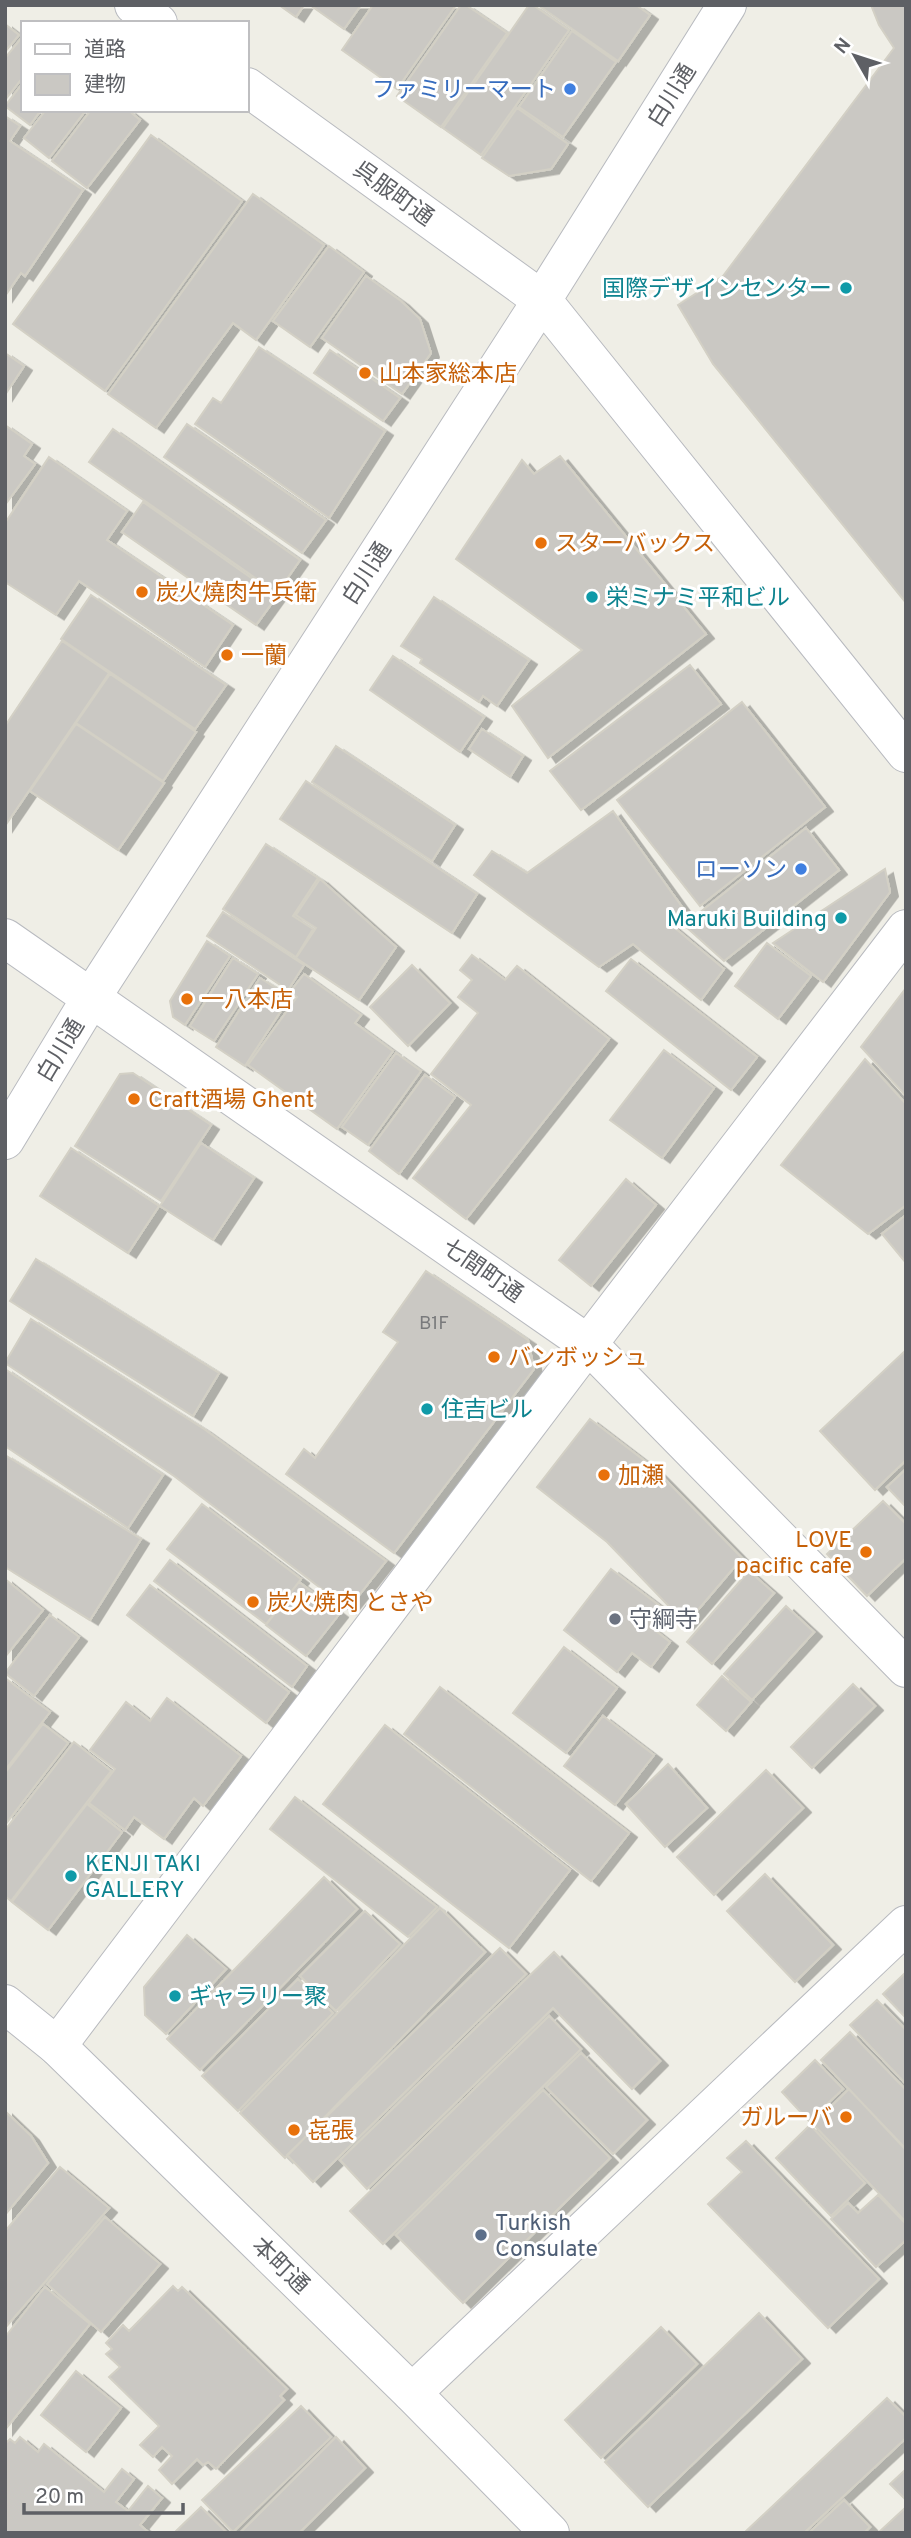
<svg xmlns="http://www.w3.org/2000/svg" width="911" height="2538" font-family="Overpass,'Noto Sans JP',sans-serif">
<defs>
<filter id="shadow"><feDropShadow dx="8" dy="4.5" stdDeviation="0" flood-color="#0004"/></filter>
</defs>
<rect width="100%" height="100%" fill="#efeee6"/>
<path fill="#cac8c3" stroke="#d3d0c5" stroke-width="2" filter="url(#shadow)" d="M 279,5 L 304,5 L 296,17 Z
M 310,5 L 361,5 L 344,29 Z
M 373,5 L 456,5 L 397,89 L 342,50 Z
M 461,5 L 466,5 L 507,33 L 441,127 L 397,96 Z
M 529,5 L 533,5 L 569,30 L 481,155 L 443,128 Z
M 538,5 L 636,5 L 650,15 L 618,61 Z
M 906,5 L 906,603 L 713,364 L 678,305 L 723,276 L 894,48 L 879,25 L 871,5 Z
M 5,24 L 19,35 L 5,52 Z
M 572,31 L 616,62 L 563,137 L 519,107 Z
M 23,36 L 23,77 L 5,100 L 5,58 Z
M 23,83 L 23,110 L 41,110 L 30,125 L 5,106 Z
M 517,108 L 568,144 L 551,169 L 509,176 L 482,158 Z
M 46,110 L 86,110 L 49,158 L 24,138 Z
M 91,110 L 128,110 L 140,120 L 87,188 L 52,161 Z
M 5,116 L 20,126 L 10,141 L 83,190 L 25,276 L 21,273 L 5,296 Z
M 151,135 L 242,201 L 105,391 L 13,324 Z
M 253,194 L 324,245 L 256,340 L 233,323 L 156,428 L 108,394 Z
M 329,246 L 364,272 L 310,347 L 273,321 Z
M 366,276 L 401,301 L 420,319 L 431,353 L 402,394 L 322,338 Z
M 259,347 L 385,431 L 329,518 L 195,424 L 213,398 L 221,403 Z
M 330,350 L 400,398 L 383,421 L 314,373 Z
M 5,353 L 24,366 L 5,395 Z
M 187,424 L 326,520 L 302,553 L 164,457 Z
M 5,425 L 32,444 L 24,456 L 35,464 L 5,505 Z
M 113,429 L 300,560 L 277,593 L 89,462 Z
M 560,456 L 706,634 L 548,758 L 512,706 L 582,650 L 456,559 L 522,460 L 534,474 Z
M 49,457 L 127,511 L 107,540 L 233,625 L 205,667 L 79,581 L 56,615 L 5,582 L 5,523 Z
M 143,502 L 277,596 L 256,625 L 122,532 Z
M 91,595 L 226,685 L 195,729 L 61,639 Z
M 434,597 L 529,660 L 497,706 L 483,696 L 479,702 L 420,663 L 422,659 L 401,646 Z
M 62,641 L 109,673 L 5,826 L 5,726 Z
M 393,656 L 484,717 L 460,752 L 370,690 Z
M 690,665 L 721,704 L 581,810 L 550,771 Z
M 110,674 L 196,732 L 163,781 L 76,723 Z
M 742,702 L 825,807 L 700,906 L 617,800 Z
M 76,724 L 164,783 L 118,850 L 30,791 Z
M 482,729 L 523,756 L 510,777 L 469,749 Z
M 336,746 L 455,825 L 432,861 L 312,782 Z
M 306,781 L 477,894 L 452,933 L 280,819 Z
M 613,811 L 685,911 L 670,924 L 724,969 L 701,1000 L 633,944 L 599,967 L 474,875 L 492,851 L 527,873 Z
M 806,828 L 839,870 L 724,961 L 684,925 Z
M 266,844 L 318,878 L 293,916 L 313,929 L 296,957 L 223,909 Z
M 885,869 L 890,892 L 823,982 L 773,943 Z
M 320,879 L 396,947 L 359,1000 L 296,958 L 316,928 L 296,915 Z
M 223,912 L 304,965 L 288,990 L 207,936 Z
M 207,941 L 230,956 L 185,1025 L 173,1017 L 170,1001 Z
M 767,943 L 811,976 L 778,1019 L 735,986 Z
M 472,955 L 505,980 L 517,966 L 609,1039 L 466,1219 L 413,1178 L 471,1105 L 431,1074 L 478,1013 L 458,997 L 472,980 L 460,970 Z
M 233,958 L 258,974 L 214,1041 L 190,1026 Z
M 631,959 L 757,1057 L 731,1090 L 606,991 Z
M 412,965 L 450,1003 L 408,1046 L 370,1007 Z
M 304,974 L 361,1015 L 355,1023 L 393,1051 L 337,1129 L 248,1065 L 297,997 L 290,992 Z
M 260,978 L 290,997 L 245,1066 L 216,1047 Z
M 906,988 L 906,1096 L 861,1047 Z
M 664,1050 L 714,1088 L 662,1158 L 610,1120 Z
M 396,1053 L 421,1071 L 368,1145 L 342,1127 Z
M 865,1059 L 906,1104 L 906,1205 L 868,1234 L 781,1165 Z
M 133,1073 L 211,1125 L 161,1201 L 75,1146 L 120,1074 Z
M 425,1075 L 455,1097 L 399,1174 L 369,1151 Z
M 201,1143 L 254,1178 L 213,1240 L 160,1206 Z
M 71,1148 L 159,1206 L 128,1253 L 40,1196 Z
M 626,1179 L 656,1205 L 591,1286 L 559,1260 Z
M 906,1215 L 906,1263 L 882,1234 Z
M 36,1259 L 219,1373 L 193,1416 L 10,1301 Z
M 426,1271 L 528,1340 L 534,1369 L 394,1553 L 286,1474 L 304,1449 L 315,1458 L 398,1342 L 383,1332 Z
M 31,1319 L 204,1429 L 386,1561 L 348,1609 L 174,1476 L 5,1363 Z
M 906,1350 L 906,1460 L 875,1490 L 820,1431 Z
M 5,1369 L 163,1475 L 128,1528 L 5,1446 Z
M 590,1419 L 654,1468 L 742,1558 L 686,1624 L 607,1542 L 537,1487 Z
M 5,1455 L 141,1539 L 90,1620 L 5,1567 Z
M 906,1469 L 906,1507 L 887,1487 Z
M 883,1501 L 906,1524 L 906,1558 L 867,1596 L 827,1554 Z
M 202,1504 L 301,1579 L 266,1624 L 167,1549 Z
M 170,1560 L 307,1666 L 292,1687 L 154,1581 Z
M 611,1569 L 665,1610 L 651,1627 L 670,1642 L 651,1667 L 632,1653 L 617,1672 L 564,1630 Z
M 749,1571 L 774,1593 L 712,1664 L 687,1642 Z
M 5,1579 L 43,1610 L 5,1657 Z
M 299,1582 L 340,1613 L 306,1656 L 266,1625 Z
M 150,1585 L 289,1692 L 266,1723 L 127,1615 Z
M 786,1606 L 814,1632 L 752,1700 L 724,1674 Z
M 50,1615 L 79,1637 L 34,1696 L 5,1673 Z
M 564,1647 L 617,1688 L 566,1753 L 513,1713 Z
M 722,1676 L 751,1702 L 726,1731 L 697,1705 Z
M 5,1678 L 50,1712 L 5,1770 Z
M 853,1684 L 875,1706 L 812,1768 L 791,1747 Z
M 440,1687 L 629,1833 L 591,1881 L 404,1734 Z
M 167,1698 L 241,1756 L 203,1806 L 194,1798 L 164,1839 L 134,1817 L 125,1830 L 89,1803 L 115,1769 L 90,1750 L 126,1702 L 150,1721 Z
M 603,1716 L 654,1755 L 615,1805 L 564,1766 Z
M 43,1724 L 68,1743 L 5,1825 L 5,1773 Z
M 385,1725 L 570,1870 L 509,1948 L 323,1804 Z
M 74,1742 L 111,1771 L 11,1901 L 5,1896 L 5,1830 Z
M 668,1764 L 707,1808 L 665,1847 L 626,1804 Z
M 766,1770 L 803,1808 L 714,1895 L 677,1857 Z
M 295,1797 L 437,1907 L 408,1937 L 270,1829 Z
M 87,1804 L 122,1832 L 48,1930 L 12,1902 Z
M 765,1874 L 833,1945 L 795,1982 L 727,1911 Z
M 324,1877 L 357,1909 L 200,2070 L 167,2039 Z
M 440,1908 L 485,1952 L 285,2158 L 240,2113 Z
M 365,1911 L 400,1944 L 336,2011 L 300,1976 Z
M 187,1935 L 226,1969 L 166,2034 L 145,2015 L 144,1987 Z
M 500,1948 L 526,1974 L 313,2182 L 287,2155 Z
M 554,1952 L 660,2061 L 632,2089 L 553,2008 L 367,2189 L 340,2160 Z
M 906,1972 L 906,2018 L 883,1994 Z
M 298,1979 L 333,2013 L 238,2111 L 202,2076 Z
M 877,2000 L 906,2030 L 906,2084 L 850,2025 Z
M 549,2016 L 581,2049 L 383,2244 L 350,2211 Z
M 850,2032 L 906,2090 L 906,2149 L 821,2060 Z
M 581,2053 L 647,2120 L 613,2154 L 546,2087 Z
M 815,2060 L 843,2089 L 809,2121 L 782,2092 Z
M 849,2089 L 906,2150 L 906,2222 L 813,2124 Z
M 543,2090 L 610,2158 L 463,2303 L 396,2235 Z
M 5,2111 L 31,2136 L 48,2163 L 5,2215 Z
M 810,2125 L 865,2183 L 831,2216 L 776,2158 Z
M 746,2141 L 879,2279 L 828,2328 L 708,2204 L 742,2172 L 727,2158 Z
M 60,2167 L 109,2208 L 5,2328 L 5,2231 Z
M 878,2195 L 906,2224 L 906,2240 L 876,2267 L 831,2219 L 848,2203 L 858,2213 Z
M 105,2217 L 160,2264 L 101,2332 L 47,2284 Z
M 173,2286 L 178,2291 L 182,2287 L 287,2389 L 280,2396 L 284,2400 L 216,2469 L 208,2462 L 203,2465 L 197,2459 L 172,2484 L 159,2470 L 172,2456 L 162,2447 L 153,2457 L 140,2445 L 159,2426 L 109,2377 L 120,2367 L 106,2354 L 112,2349 L 106,2343 L 123,2325 L 129,2331 Z
M 45,2287 L 90,2324 L 5,2430 L 5,2337 Z
M 759,2313 L 802,2359 L 648,2507 L 605,2462 Z
M 661,2327 L 697,2364 L 601,2458 L 565,2420 Z
M 76,2371 L 121,2408 L 86,2452 L 41,2415 Z
M 887,2398 L 906,2417 L 906,2438 L 804,2533 L 744,2533 Z
M 301,2406 L 331,2437 L 233,2532 L 202,2500 Z
M 20,2437 L 38,2452 L 44,2444 L 104,2492 L 122,2469 L 134,2479 L 116,2502 L 128,2511 L 148,2486 L 162,2498 L 140,2525 L 148,2532 L 5,2533 L 5,2444 L 10,2439 L 15,2443 Z
M 336,2437 L 365,2468 L 299,2533 L 240,2533 Z
M 906,2469 L 906,2500 L 890,2484 Z
M 844,2500 L 870,2527 L 864,2533 L 809,2533 Z
M 201,2507 L 227,2533 L 174,2533 Z
M 906,2507 L 906,2533 L 878,2533 Z"/>
<g fill="none" stroke-linecap="round" stroke-linejoin="round">
<g stroke="#b8babf" stroke-width="40">
<path id="minor" d="M 134,5 L 158,23
M 247,87 L 542,300 L 906,753
M 5,938 L 588,1344 L 906,1668
M 5,1140 L 91,998 L 542,300 L 727,5
M 57,2046 L 588,1344 L 906,929
M 412,2393 L 906,1925"/>
</g>
<g stroke="#b8babf" stroke-width="40">
<path id="tertiary" d="M 5,2004 L 57,2046 L 412,2393 L 550,2533"/>
</g>
<use href="#minor" stroke="#fff" stroke-width="38"/>
<use href="#tertiary" stroke="#fff" stroke-width="38"/>
</g>
<g fill="#3f7fe0" stroke="#fff" stroke-width="2.5">
<circle cx="570" cy="89" r="7"/>
<circle cx="801" cy="869" r="7"/>
</g>
<g fill="#0f9aa8" stroke="#fff" stroke-width="2.5">
<circle cx="846" cy="288" r="7"/>
<circle cx="592" cy="597" r="7"/>
<circle cx="841" cy="918" r="7"/>
<circle cx="427" cy="1409" r="7"/>
<circle cx="71" cy="1876" r="7"/>
<circle cx="175" cy="1996" r="7"/>
</g>
<g fill="#e8710a" stroke="#fff" stroke-width="2.5">
<circle cx="365" cy="373" r="7"/>
<circle cx="541" cy="543" r="7"/>
<circle cx="142" cy="592" r="7"/>
<circle cx="227" cy="655" r="7"/>
<circle cx="187" cy="999" r="7"/>
<circle cx="134" cy="1099" r="7"/>
<circle cx="494" cy="1357" r="7"/>
<circle cx="604" cy="1475" r="7"/>
<circle cx="866" cy="1552" r="7"/>
<circle cx="253" cy="1602" r="7"/>
<circle cx="846" cy="2117" r="7"/>
<circle cx="294" cy="2130" r="7"/>
</g>
<circle fill="#6b7280" stroke="#fff" stroke-width="2.5" cx="615" cy="1619" r="7"/>
<circle fill="#5c6f8a" stroke="#fff" stroke-width="2.5" cx="481" cy="2235" r="7"/>
<g text-anchor="middle" stroke-width="6" stroke-linejoin="round" paint-order="stroke">
<g font-size="19" fill="#797a7c">
<text x="434" y="1329">B1F</text>
</g>
<g font-size="23" fill="#366cbe" stroke="#fff" text-anchor="end">
<text x="556" y="97">ファミリーマート</text>
<text x="787" y="877">ローソン</text>
</g>
<g font-size="23" fill="#5e6065" stroke="#fff">
<text transform="translate(671 95) rotate(-58)" y="8">白川通</text>
<text transform="translate(394 193) rotate(36)" y="8">呉服町通</text>
<text transform="translate(366 573) rotate(-57)" y="8">白川通</text>
<text transform="translate(60 1050) rotate(-59)" y="8">白川通</text>
<text transform="translate(483 1270) rotate(35)" y="8">七間町通</text>
<text transform="translate(281 2265) rotate(44)" y="8">本町通</text>
</g>
<g font-size="23" fill="#0d838f" stroke="#fff" text-anchor="start">
<text x="832" y="296" text-anchor="end">国際デザインセンター</text>
<text x="606" y="605">栄ミナミ平和ビル</text>
<text x="827" y="926" text-anchor="end">Maruki Building</text>
<text x="441" y="1417">住吉ビル</text>
<text x="85" y="1871">KENJI TAKI<tspan x="85" dy="26">GALLERY</tspan></text>
<text x="189" y="2004">ギャラリー聚</text>
</g>
<g font-size="23" fill="#c56008" stroke="#fff" text-anchor="start">
<text x="379" y="381">山本家総本店</text>
<text x="555" y="551">スターバックス</text>
<text x="156" y="600">炭火燒肉牛兵衛</text>
<text x="241" y="663">一蘭</text>
<text x="201" y="1007">一八本店</text>
<text x="148" y="1107">Craft酒場 Ghent</text>
<text x="508" y="1365">バンボッシュ</text>
<text x="618" y="1483">加瀬</text>
<text x="852" y="1547" text-anchor="end">LOVE<tspan x="852" dy="26">pacific cafe</tspan></text>
<text x="267" y="1610">炭火焼肉 とさや</text>
<text x="832" y="2125" text-anchor="end">ガルーバ</text>
<text x="308" y="2138">㐂張</text>
</g>
<g font-size="23" fill="#5b616d" stroke="#fff" text-anchor="start">
<text x="629" y="1627">守綱寺</text>
</g>
<g font-size="23" fill="#4e5e75" stroke="#fff" text-anchor="start">
<text x="495" y="2230">Turkish<tspan x="495" dy="26">Consulate</tspan></text>
</g>
</g>
<rect width="911" height="2538" fill="none" stroke="#5e6065" stroke-width="14"/>
<rect x="21" y="21" width="228" height="91" fill="#ffffff" stroke="#bfbfc1" stroke-width="2"/>
<rect x="35" y="44" width="35" height="10" fill="#ffffff" stroke="#bfbfc1" stroke-width="2"/>
<text x="84" y="56" font-size="21" fill="#5e6065">道路</text>
<rect x="35" y="74" width="35" height="21" fill="#cac8c3" stroke="#bfbfc1" stroke-width="2"/>
<text x="84" y="91" font-size="21" fill="#5e6065">建物</text>
<g transform="translate(855 56) rotate(309)" stroke="#ffffff" stroke-width="5" paint-order="stroke">
<path d="M0-5L12 26L0 18L-12 26Z" fill="#5e6065"/>
<text y="-10" font-size="19" font-weight="bold" text-anchor="middle" fill="#5e6065">N</text>
</g>
<path d="M24 2503v10h159v-10" fill="none" stroke="#5e6065" stroke-width="3.5"/>
<text x="35" y="2503" font-size="21" fill="#5e6065" stroke="#ffffff" stroke-width="5" paint-order="stroke">20 m</text>
</svg>
